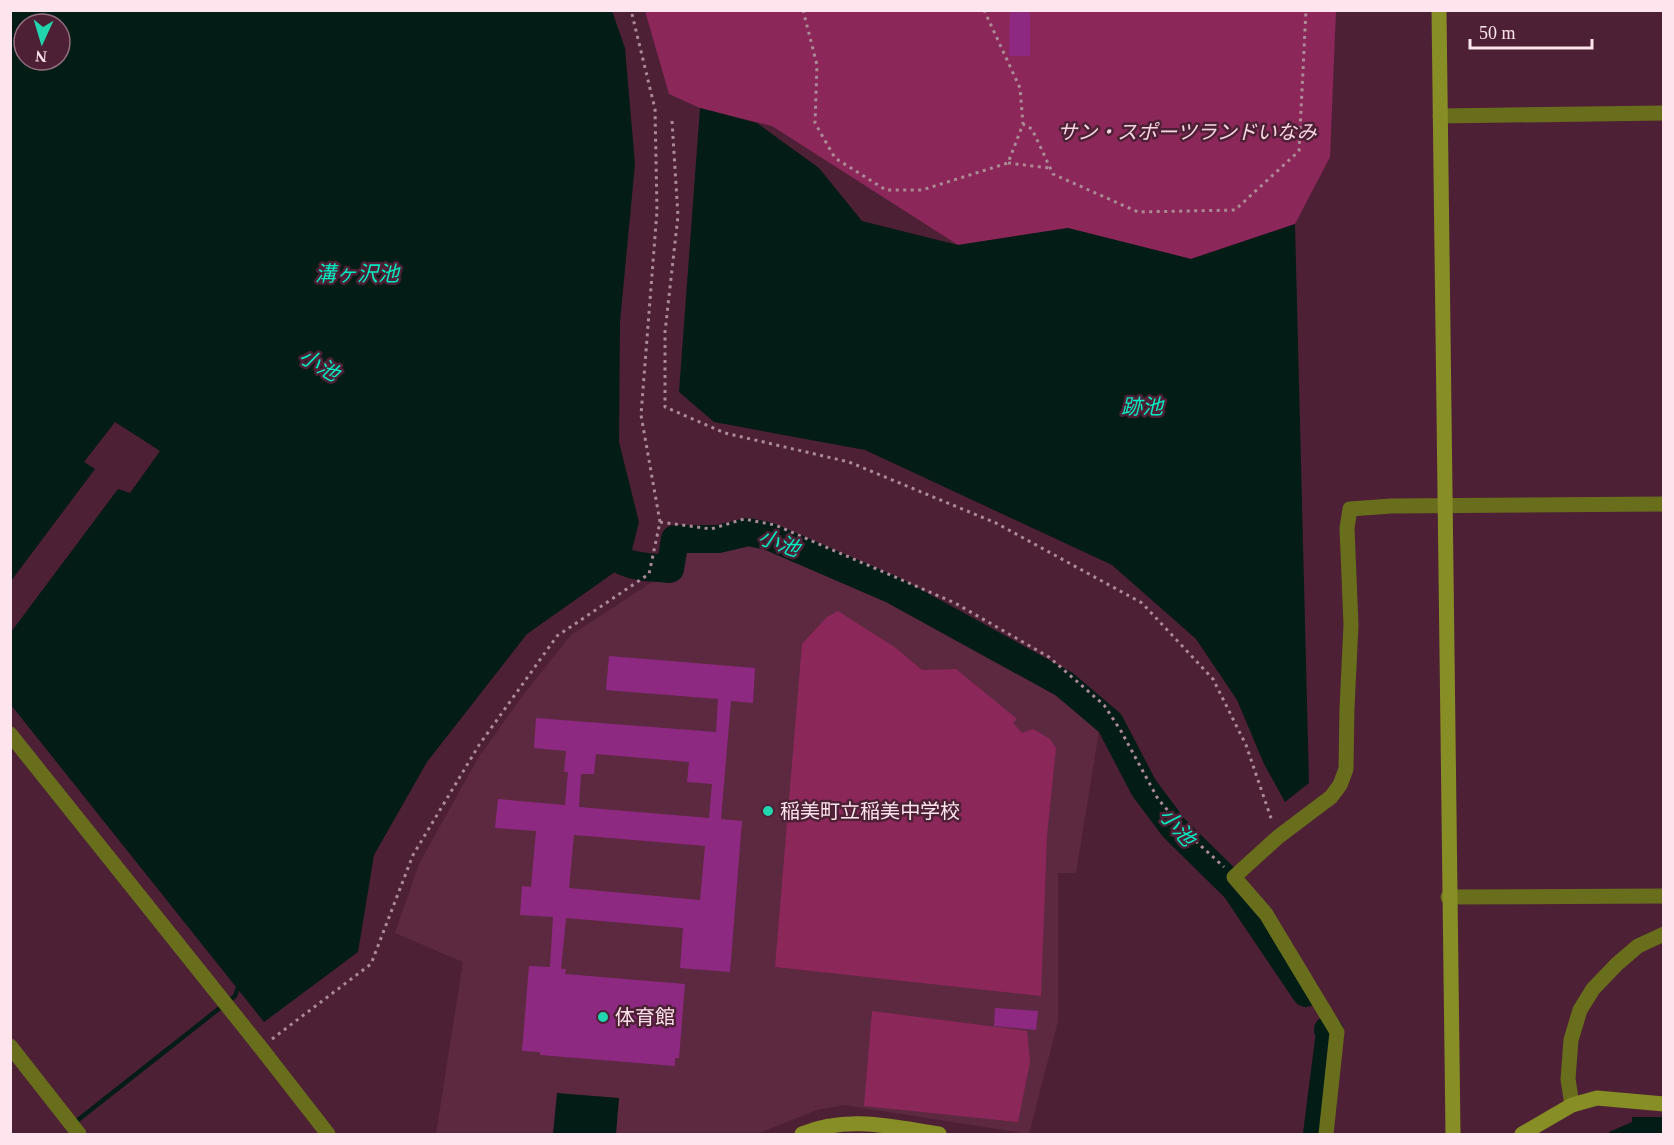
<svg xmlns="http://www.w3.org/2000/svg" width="1674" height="1145" font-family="'Times New Roman','Noto Sans JP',serif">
<rect width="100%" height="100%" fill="#4d2035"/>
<path fill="#5d2941" d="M 762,542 L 900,600 L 1040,679 L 1099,731 L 1076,873 L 1058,873 L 1058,1021 L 1029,1134 L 844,1105 L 817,1110 L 757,1134 L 436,1134 L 463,962 L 395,933 L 419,864 L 478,758 L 524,694 L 571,635 L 660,577 L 675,581 L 685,549 Z"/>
<path fill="#8c275a" d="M 645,11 L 1336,11 L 1330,157 L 1295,224 L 1191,259 L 1068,228 L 958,245 L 772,126 L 700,108 L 669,94 Z
M 838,611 L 896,648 L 922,670 L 956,669 L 1017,719 L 1013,723 L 1022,733 L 1033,729 L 1050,739 L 1056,748 L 1047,836 L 1041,996 L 775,967 L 802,644 L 827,617 Z
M 872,1011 L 1027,1031 L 1030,1062 L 1018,1122 L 864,1106 Z"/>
<path fill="#041c16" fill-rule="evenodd" d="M 11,10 L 612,11 L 625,48 L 635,164 L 620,322 L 619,442 L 639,522 L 629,562 L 527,634 L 427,762 L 374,855 L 358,952 L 264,1022 L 11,705 L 11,632 L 118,489 L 130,493 L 160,451 L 115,422 L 84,462 L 95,469 L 11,581 ZM 24,24 L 60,24 L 60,60 L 24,60 Z
M 700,108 L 757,123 L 819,168 L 862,221 L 958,245 L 1068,228 L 1191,259 L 1295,224 L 1309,783 L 1285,802 L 1264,764 L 1237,700 L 1196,639 L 1112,565 L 865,450 L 714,422 L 679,392 Z
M 557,1093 L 619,1098 L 616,1134 L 553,1134 Z
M 1632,1117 L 1663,1117 L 1663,1134 L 1609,1134 L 1609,1132 L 1632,1122 Z"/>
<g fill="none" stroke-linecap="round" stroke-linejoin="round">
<path stroke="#041c16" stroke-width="4.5" d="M 78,1120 L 235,996 L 239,985"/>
<path stroke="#041c16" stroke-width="28" d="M 602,538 C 618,569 638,566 670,569 L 675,539 L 718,539 L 748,532 L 768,536 L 893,590 L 1064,684 L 1110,723 L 1144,788 L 1174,828 L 1235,888 L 1306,993
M 1317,1134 L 1330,1032 L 1328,1030"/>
</g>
<path fill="#8e2981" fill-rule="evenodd" d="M 1010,10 L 1030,10 L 1030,56 L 1009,56 Z
M 609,656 L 755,668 L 753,703 L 731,701 L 721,819 L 742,821 L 730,972 L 680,968 L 683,928 L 566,918 L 561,969 L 566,969 L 565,974 L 685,984 L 679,1058 L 675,1058 L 675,1066 L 540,1055 L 540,1052 L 522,1051 L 529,966 L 550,967 L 553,917 L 520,915 L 522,886 L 531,887 L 536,831 L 495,828 L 498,799 L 565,805 L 568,772 L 564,772 L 566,751 L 534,748 L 536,718 L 716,732 L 718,699 L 606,690 ZM 596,754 L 689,762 L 687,782 L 712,784 L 709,818 L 579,807 L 581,774 L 594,774 ZM 574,835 L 705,846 L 700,900 L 569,888 Z
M 995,1008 L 1038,1011 L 1036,1030 L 994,1026 Z"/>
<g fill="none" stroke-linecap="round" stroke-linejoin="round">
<path stroke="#ac8a98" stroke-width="3" stroke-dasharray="3 4.5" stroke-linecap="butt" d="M 803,10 L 817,65 L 815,123 L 835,158 L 886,190 L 922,190 L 1008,163 L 1023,124 L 1032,129 L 1053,174 L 1138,212 L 1235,210 L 1299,151 L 1306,10
M 984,10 L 1020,88 L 1023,124
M 672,121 L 678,216 L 665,332 L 665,407 L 725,433 L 849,462 L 996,523 L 1142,603 L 1213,679 L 1246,745 L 1272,821
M 1008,163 L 1050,168
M 660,522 L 711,529 L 744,519 L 775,525 L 955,603 L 1049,657 L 1104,705 L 1121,731 L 1158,799 L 1189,835 L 1224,867
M 272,1039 L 371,964 L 413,855 L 479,745 L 557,636 L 649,574 L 660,522 L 641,415 L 657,211 L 655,109 L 631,10"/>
<path stroke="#686e1c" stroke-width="15" d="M 1440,116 L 1664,113
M 10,734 L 261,1048 L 328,1134
M 1448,897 L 1664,896
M 10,1046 L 79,1134
M 1572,1105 L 1568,1079 L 1571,1040 L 1580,1010 L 1593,989 L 1617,964 L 1638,946 L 1664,934
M 1326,1134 L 1337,1032 L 1266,914 L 1234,877 L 1278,837 L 1331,797 L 1340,785 L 1346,769 L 1347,708 L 1351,625 L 1347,528 L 1350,509 L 1391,506 L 1664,504"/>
<path stroke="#878e25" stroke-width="15" d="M 1439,10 L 1453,1134
M 802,1134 C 847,1115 893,1127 939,1134
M 1522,1134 L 1572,1105 L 1597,1098 L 1664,1104"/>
</g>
<g fill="#21d5af" stroke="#4d2035" stroke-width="2">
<circle cx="768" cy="811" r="6"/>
<circle cx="603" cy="1017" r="6"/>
</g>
<g text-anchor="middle" stroke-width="5" stroke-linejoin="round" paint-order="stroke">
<g font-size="20" font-style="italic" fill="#f7d6e2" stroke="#4d2035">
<text x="1187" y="139">サン・スポーツランドいなみ</text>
</g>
<g font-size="20" fill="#fde4ed" stroke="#4d2035" text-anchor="start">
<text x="780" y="818">稲美町立稲美中学校</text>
<text x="615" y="1024">体育館</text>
</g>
<g font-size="21" font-style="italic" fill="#05eac0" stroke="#4d2035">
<text x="357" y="281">溝ヶ沢池</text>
<text transform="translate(319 365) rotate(31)" y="7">小池</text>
<text x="1142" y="414">跡池</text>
<text transform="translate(779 543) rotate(20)" y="7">小池</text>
<text transform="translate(1177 827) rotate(49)" y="7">小池</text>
</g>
</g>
<rect width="1674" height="1145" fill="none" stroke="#fde4ed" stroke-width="24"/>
<g transform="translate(42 42) rotate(184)"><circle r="28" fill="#4d2035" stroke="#936e7f" stroke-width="1.5"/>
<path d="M0-4.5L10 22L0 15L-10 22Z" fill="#21d5af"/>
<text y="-9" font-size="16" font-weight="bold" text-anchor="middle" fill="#fde4ed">N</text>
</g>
<path d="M1470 39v9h122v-9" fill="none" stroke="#fde4ed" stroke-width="3"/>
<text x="1479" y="39" font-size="18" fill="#fde4ed" stroke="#4d2035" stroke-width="4.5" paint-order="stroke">50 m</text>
</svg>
